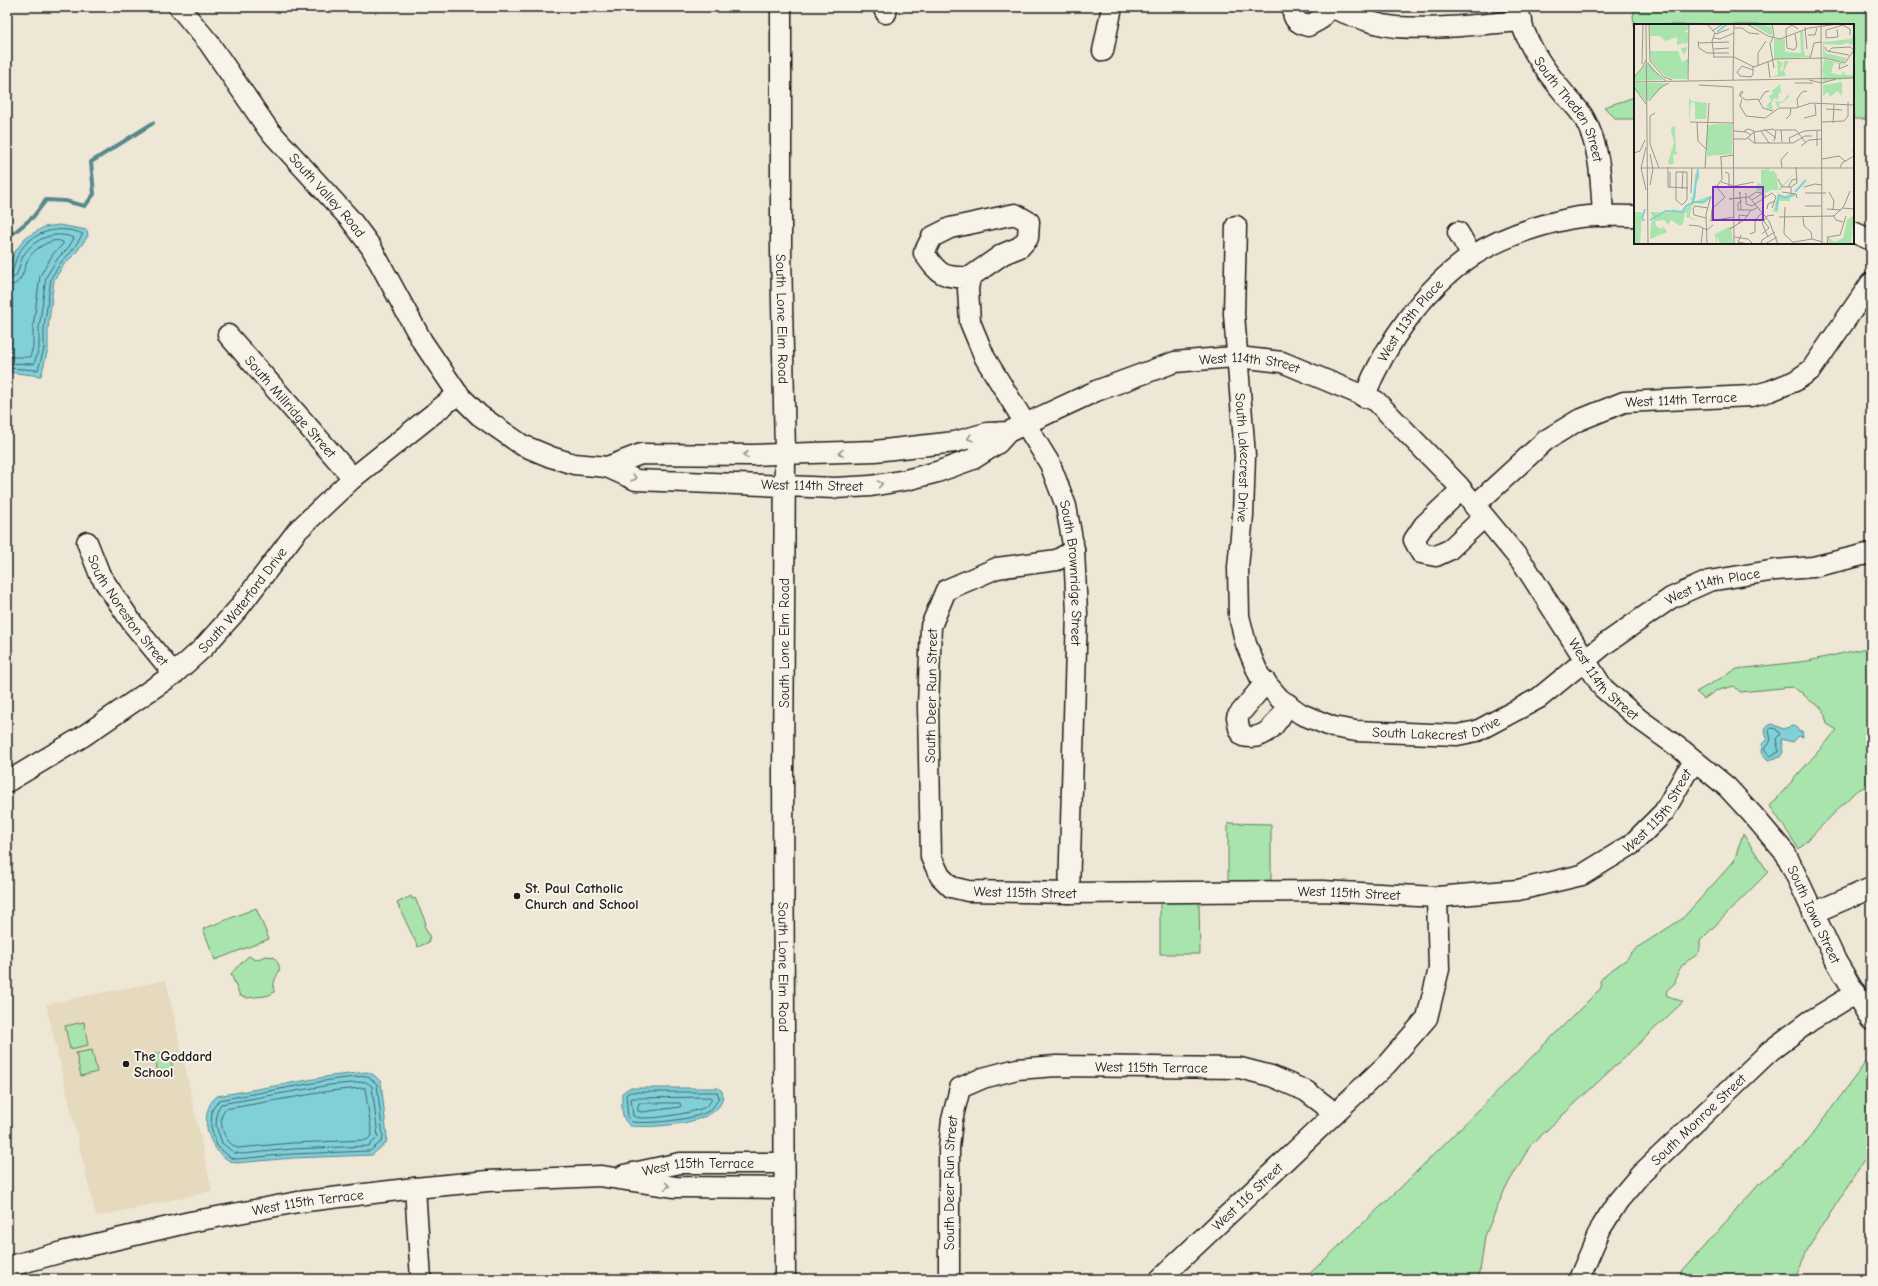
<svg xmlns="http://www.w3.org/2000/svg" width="1878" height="1286" font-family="'Comic Neue',sans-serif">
<rect width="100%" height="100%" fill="#efe7d5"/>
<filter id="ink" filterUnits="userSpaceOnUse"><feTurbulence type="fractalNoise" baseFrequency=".025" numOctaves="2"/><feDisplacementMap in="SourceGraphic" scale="8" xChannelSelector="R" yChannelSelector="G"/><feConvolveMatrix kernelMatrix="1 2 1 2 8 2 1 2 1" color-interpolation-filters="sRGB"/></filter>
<g filter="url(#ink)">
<path fill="#e5d9be" d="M 166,980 L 212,1191 L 96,1217 L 46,1004 Z"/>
<path fill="#a8e4ab" stroke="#628064" d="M 1636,7 L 1871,7 L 1871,119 L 1853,119 L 1853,25 L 1635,25 L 1635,28 L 1633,16 Z
M 1635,97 L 1635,119 L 1616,119 L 1604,107 Z
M 1871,647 L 1871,783 L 1855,792 L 1799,849 L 1770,806 L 1837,730 L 1827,724 L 1823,709 L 1809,700 L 1802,693 L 1792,687 L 1740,692 L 1734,686 L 1715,691 L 1704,699 L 1696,692 L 1737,669 L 1808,661 Z
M 1228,823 L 1271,824 L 1271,884 L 1228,884 Z
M 1743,834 L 1768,872 L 1700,941 C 1701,958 1695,954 1685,963 C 1679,967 1676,977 1675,983 L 1667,990 L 1666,995 L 1683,1002 L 1530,1146 L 1505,1189 L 1485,1236 L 1479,1279 L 1304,1279 L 1397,1191 L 1601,988 L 1600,981 L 1606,974 L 1627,959 L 1631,953 L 1638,947 L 1682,919 L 1734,861 Z
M 411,896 L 412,899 L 415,898 L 426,923 L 424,925 L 430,938 L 428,939 L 429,942 L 418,947 L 397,903 Z
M 1160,902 L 1199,902 L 1200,954 L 1160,954 Z
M 256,908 L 269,939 L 215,960 L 203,929 Z
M 249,956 L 255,960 L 266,956 L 274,957 C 284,971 278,969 274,983 C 273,986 274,989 274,992 C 268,998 255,996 248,998 L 240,996 L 231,974 C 233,971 246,958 249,956 Z
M 84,1022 L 88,1045 L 70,1049 L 65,1026 Z
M 92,1050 L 97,1072 L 81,1076 L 76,1053 Z
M 169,1051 L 174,1074 L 159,1077 L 154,1054 Z
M 1869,1058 L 1871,1062 L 1871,1155 L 1863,1162 L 1809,1247 L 1794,1279 L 1679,1279 L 1682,1271 L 1762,1181 L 1802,1148 Z"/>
<path fill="#80d0d9" stroke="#58888d" d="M 59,225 L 87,230 L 88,236 L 75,254 L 65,263 L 54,280 L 48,329 L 48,349 L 41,376 L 7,372 L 7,274 L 14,253 L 25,238 L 44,227 Z
M 1772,724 L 1783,729 L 1792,726 L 1796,727 L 1799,732 L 1802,731 L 1803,737 L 1799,736 L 1793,742 L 1781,739 L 1783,752 L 1780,757 L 1768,760 L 1761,752 L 1762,744 L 1767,739 L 1765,731 L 1766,727 Z
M 367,1072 L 374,1075 L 381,1082 L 387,1137 L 386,1143 L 372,1155 L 293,1158 L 236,1163 C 210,1157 195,1114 217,1096 L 331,1076 Z
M 629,1088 L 718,1088 L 722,1091 C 730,1125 652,1128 631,1126 C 620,1120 622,1105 622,1093 Z"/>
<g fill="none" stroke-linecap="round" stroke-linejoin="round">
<path stroke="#446468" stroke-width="1" d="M 7,275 L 12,273 C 14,267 15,260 18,255 C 30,231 60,224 83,234 L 72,251 L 62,261 L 51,278 L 44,328 L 44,349 L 38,370 L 7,368
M 7,280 L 16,276 C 19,270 20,262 23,256 C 34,238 55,230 74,238 L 68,248 L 58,258 L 46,277 L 39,328 L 39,348 L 34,364 L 7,363
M 7,286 C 24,285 22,270 29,258 C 33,251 38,248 45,244 C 51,241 57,239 63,242 L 63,244 L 53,254 L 40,276 L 33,327 L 33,347 L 30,357 L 7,357
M 1772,728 L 1776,729 L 1780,734 L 1776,739 L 1779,752 L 1770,756 L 1764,749 L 1771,740 L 1769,731 Z
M 367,1076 L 377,1084 L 383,1137 L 382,1141 L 370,1151 L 292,1154 L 237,1159 L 231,1158 L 217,1146 L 211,1127 L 212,1110 L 219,1100 L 330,1080 Z
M 366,1082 L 372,1086 L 378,1137 L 369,1146 L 292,1149 L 243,1154 L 234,1153 L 222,1143 L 216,1126 L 217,1111 L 221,1104 L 330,1085 Z
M 365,1088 L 372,1135 L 367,1140 L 292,1143 L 238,1148 C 225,1144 216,1121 225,1109 L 330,1091 Z
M 630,1092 L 717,1092 L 719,1097 C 716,1103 713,1109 707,1112 C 692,1120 649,1124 632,1122 L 628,1118 L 626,1095 Z
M 633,1098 L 710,1097 L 712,1099 C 710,1103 707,1106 703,1108 C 692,1113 642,1122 633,1116 L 631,1099 Z
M 639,1103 L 680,1103 L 681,1106 L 680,1107 L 642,1112 L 638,1111 Z"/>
<path stroke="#58888d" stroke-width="4" d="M 7,242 L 10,236 L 33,217 L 46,200 L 65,201 L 85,206 L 94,194 L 91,162 L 153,123"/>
<g stroke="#1c1c1c" stroke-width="23">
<g id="minor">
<path id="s1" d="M 179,7 L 209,43 L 268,129 L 350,219 L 371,247 L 422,341 L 458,394 L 479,415 L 522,445 L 551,457 L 574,464 L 607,467"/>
<path id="s2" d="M 781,7 L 781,251 L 785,454 L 783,773 L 785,1279"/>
<path d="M 883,7 L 886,13"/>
<path d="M 1293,7 C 1292,19 1297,23 1308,26 L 1319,20 L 1330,7"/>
<path d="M 1334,7 L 1337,10 C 1356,17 1376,25 1396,27 C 1438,30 1480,24 1522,21"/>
<path id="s3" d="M 1518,7 C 1522,39 1543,68 1563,92 C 1570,101 1579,109 1584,118 C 1601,148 1601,183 1603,216"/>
<path d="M 1103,51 L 1112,7"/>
<path id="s4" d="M 1236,226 L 1234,314 L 1245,456 L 1243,515 L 1238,567 L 1239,616 L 1246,644 L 1259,675 L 1280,699 L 1301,714 L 1333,727 L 1356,731 L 1457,735 L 1477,731 L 1539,698 L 1605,644 L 1671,598 L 1709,581 L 1776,570 L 1813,567 L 1871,553"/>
<path d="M 1458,232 L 1472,256"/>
<path d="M 1853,232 L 1871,240"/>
<path id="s5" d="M 970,277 C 943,278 939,275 924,253 L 932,237 L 950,228 L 1015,214 L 1029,222 L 1028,238 L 1020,247 L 1003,254 L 970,277 L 968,289 L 970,322 L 985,358 L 1050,464 L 1066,506 L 1074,550 L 1077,613 L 1069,893"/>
<path id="s6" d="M 228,335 L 353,478"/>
<path id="s7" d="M 1364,397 C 1386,343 1423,289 1472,256 C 1500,238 1536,226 1568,219 C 1589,214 1613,216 1635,216"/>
<path id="s8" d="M 1008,432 L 998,443 L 973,459 L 937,472 L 906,480 L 871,486 L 835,488 L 785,486 L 636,480 L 607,467 L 641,454 L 752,455 L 875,451 L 955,442 L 987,433 L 1008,432 L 1096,391 L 1175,362 L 1221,358 L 1238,357 L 1282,362 L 1376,401 L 1459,486 L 1525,566 L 1603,688 L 1639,719 L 1682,750 L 1727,787 L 1752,814 L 1786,854 L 1836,961 L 1871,1020"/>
<path d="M 1461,490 L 1424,525 L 1414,540 L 1421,553 L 1436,556 L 1449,550 L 1484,517"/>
<path id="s9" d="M 1474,506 L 1546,440 L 1577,421 L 1624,402 L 1751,396 L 1770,391 L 1795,381 L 1811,370 L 1871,283"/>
<path id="s10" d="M 87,542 L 100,575 L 133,624 L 174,674"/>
<path id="s11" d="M 1074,550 L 1057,560 L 997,568 L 946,590 L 931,626 L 928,706 L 931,857 L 940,876 L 951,887 L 968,891 L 1069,893 L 1322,891 L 1437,897 L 1518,890 L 1582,875 L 1631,845 L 1664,812 L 1686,773 L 1696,762"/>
<path d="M 1266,682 L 1237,717 L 1239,728 L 1243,736 C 1266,742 1278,722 1288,704"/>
<path id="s12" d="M 7,782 L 82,737 L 174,674 L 203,648 L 238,609 L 297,531 L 353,478 L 458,394"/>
<path d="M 1813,913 L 1871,888"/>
<path id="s13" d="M 624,1175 L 680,1163 L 784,1163"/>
<path d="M 415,1188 L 421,1279"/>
<path id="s14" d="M 7,1267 L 62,1252 L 190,1222 L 298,1202 L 415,1188 L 488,1181 L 600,1176 L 675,1187 L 784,1188"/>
<path id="s15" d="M 949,1279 L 949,1148 L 952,1120 L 960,1088 L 983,1078 L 1017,1069 L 1056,1066 L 1240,1068 L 1271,1076 L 1306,1091 L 1335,1113"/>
<path id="s16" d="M 1160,1279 L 1387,1064 L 1427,1018 L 1439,969 L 1437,897"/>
<path id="s17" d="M 1579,1279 L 1601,1228 L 1618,1201 L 1640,1175 L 1770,1051 L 1810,1021 L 1856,993"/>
</g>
</g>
<use href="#minor" stroke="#f7f3e8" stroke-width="20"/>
</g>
<defs><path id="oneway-chevron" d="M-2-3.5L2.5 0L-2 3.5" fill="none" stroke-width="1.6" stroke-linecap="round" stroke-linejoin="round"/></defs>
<g stroke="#94928c">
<use href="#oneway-chevron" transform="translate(970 438) rotate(164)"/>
<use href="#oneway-chevron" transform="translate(841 453) rotate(178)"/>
<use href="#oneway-chevron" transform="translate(746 455) rotate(-180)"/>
<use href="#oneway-chevron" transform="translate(634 478) rotate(16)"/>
<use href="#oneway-chevron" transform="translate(880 484) rotate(-9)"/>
<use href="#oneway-chevron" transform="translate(667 1186) rotate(9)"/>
</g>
</g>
<g fill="#1c1c1c" stroke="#f7f3e8" stroke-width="1.5">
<circle cx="517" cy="896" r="4"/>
<circle cx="126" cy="1064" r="4"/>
</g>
<g text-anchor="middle" stroke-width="4" stroke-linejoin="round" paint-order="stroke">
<g font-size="14" fill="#1c1c1c" stroke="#f7f3e8">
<text dy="5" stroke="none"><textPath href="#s3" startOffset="116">South Theden Street</textPath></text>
<text dy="5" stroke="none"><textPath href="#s1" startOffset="240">South Valley Road</textPath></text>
<text dy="5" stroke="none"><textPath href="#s2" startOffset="312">South Lone Elm Road</textPath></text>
<text dy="5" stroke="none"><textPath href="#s7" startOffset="90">West 113th Place</textPath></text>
<text dy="5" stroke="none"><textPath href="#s8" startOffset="1079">West 114th Street</textPath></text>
<text dy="5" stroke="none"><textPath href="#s9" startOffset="242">West 114th Terrace</textPath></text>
<text dy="5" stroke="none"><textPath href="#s6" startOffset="95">South Millridge Street</textPath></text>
<text dy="5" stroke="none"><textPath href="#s4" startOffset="232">South Lakecrest Drive</textPath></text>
<text transform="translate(812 485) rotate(1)" y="5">West 114th Street</text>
<text dy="5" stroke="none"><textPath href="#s5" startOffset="584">South Brownridge Street</textPath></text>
<text dy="5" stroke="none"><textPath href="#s4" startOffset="970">West 114th Place</textPath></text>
<text dy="5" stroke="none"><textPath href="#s12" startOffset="300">South Waterford Drive</textPath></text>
<text dy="5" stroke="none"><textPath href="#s10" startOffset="80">South Noreston Street</textPath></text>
<text transform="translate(784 643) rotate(-90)" y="5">South Lone Elm Road</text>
<text dy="5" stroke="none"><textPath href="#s8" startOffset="1574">West 114th Street</textPath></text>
<text transform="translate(931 696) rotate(-89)" y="5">South Deer Run Street</text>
<text dy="5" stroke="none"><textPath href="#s4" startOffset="650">South Lakecrest Drive</textPath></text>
<text dy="5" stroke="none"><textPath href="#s11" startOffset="1177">West 115th Street</textPath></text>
<text dy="5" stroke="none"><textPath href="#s11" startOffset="517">West 115th Street</textPath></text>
<text dy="5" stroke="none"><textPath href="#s11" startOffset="841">West 115th Street</textPath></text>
<text dy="5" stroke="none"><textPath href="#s8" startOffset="1895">South Iowa Street</textPath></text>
<text dy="5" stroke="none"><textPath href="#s2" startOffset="960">South Lone Elm Road</textPath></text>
<text dy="5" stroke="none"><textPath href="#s15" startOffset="387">West 115th Terrace</textPath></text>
<text dy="5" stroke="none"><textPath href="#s17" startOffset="202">South Monroe Street</textPath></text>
<text dy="5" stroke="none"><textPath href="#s13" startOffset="75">West 115th Terrace</textPath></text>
<text dy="5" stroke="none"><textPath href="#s15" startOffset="96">South Deer Run Street</textPath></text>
<text dy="5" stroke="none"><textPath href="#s16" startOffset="120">West 116 Street</textPath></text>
<text dy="5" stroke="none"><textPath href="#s14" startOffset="308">West 115th Terrace</textPath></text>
</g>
<g font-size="14" font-weight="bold" fill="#1c1c1c" stroke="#f7f3e8" text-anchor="start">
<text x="525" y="893">St. Paul Catholic<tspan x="525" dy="16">Church and School</tspan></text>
<text x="134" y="1061">The Goddard<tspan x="134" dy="16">School</tspan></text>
</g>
</g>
<g transform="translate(1634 24)">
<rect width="220" height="220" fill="#efe7d5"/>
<path d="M 16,0 L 55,1 L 54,6 L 50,7 L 54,9 L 55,19 L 51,19 L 53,22 L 53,26 L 50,29 L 53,30 L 49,30 L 47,24 L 53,23 L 50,19 L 43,21 L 43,13 L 32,17 L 25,12 L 16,12 ZM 117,0 L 137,2 L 139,11 L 136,11 ZM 169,7 L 170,28 L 176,28 L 171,28 L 170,31 L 175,32 L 176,29 L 176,33 L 140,35 L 140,15 L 151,15 L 151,28 L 167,29 L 166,8 ZM 220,9 L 219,21 L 213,19 L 207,21 L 190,20 L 191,29 L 213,34 L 210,38 L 189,33 L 189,18 L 217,15 ZM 16,27 L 44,27 L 48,38 L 55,34 L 53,55 L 39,55 L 31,52 L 17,37 ZM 190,35 L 213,41 L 200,39 L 197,49 L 208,51 L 209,47 L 212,51 L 220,51 L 220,54 L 189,58 L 189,50 L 195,51 L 188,49 ZM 143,36 L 149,39 L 146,46 L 149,47 L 150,37 L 155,37 L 150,47 L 152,52 L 137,53 L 144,51 ZM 14,38 L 29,56 L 0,57 L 0,53 ZM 208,58 L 208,72 L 203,67 L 196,73 L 194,68 L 189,72 L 189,61 ZM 0,59 L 33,59 L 12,78 L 0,63 ZM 147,60 L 146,63 L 148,70 L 145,68 L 144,76 L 141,74 L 138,77 L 148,78 L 155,70 L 155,73 L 148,79 L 145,79 L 146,83 L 143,83 L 142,78 L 137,77 L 139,86 L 132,83 L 137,76 L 135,72 L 140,69 L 137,67 ZM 55,73 L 57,77 L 73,79 L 72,95 L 61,95 L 61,79 L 57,78 L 55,97 ZM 74,100 L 98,100 L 98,130 L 73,132 L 73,102 L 81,100 ZM 41,102 L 42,128 L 45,129 L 39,131 L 40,139 L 36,141 L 34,138 L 40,118 L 37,107 L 38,103 ZM 135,145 L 136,148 L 139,146 L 143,151 L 144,165 L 162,148 L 147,165 L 148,166 L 137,166 L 132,169 L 122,166 L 124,158 L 127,161 L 127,146 ZM 65,148 L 66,154 L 62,158 L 62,173 L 59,178 L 73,173 L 75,175 L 69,180 L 61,179 L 57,183 L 56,193 L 65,197 L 52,193 L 53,190 L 51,188 L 49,200 L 46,202 L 37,196 L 34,201 L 30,196 L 21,197 L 22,202 L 28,205 L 29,202 L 33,208 L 16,215 L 17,199 L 20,195 L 16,188 L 37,189 L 38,185 L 48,187 L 58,180 L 57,174 L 60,172 L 61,150 ZM 158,169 L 162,171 L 156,173 L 156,177 L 145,177 L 144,188 L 139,188 L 144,170 L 151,172 ZM 0,188 L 8,188 L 6,220 L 0,220 ZM 220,191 L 217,220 L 195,220 L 192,211 L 200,218 L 205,216 L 209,214 L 213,196 ZM 97,202 L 99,220 L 86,220 L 83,212 L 83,217 L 82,218 L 81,210 Z" fill="#a8e4ab"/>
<path fill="none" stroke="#80d0d9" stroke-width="2" d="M 83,8 L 93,0M 161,168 L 172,156M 59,178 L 64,145M 142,186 L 145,171 L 151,174 L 160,171M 16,196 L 32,187 L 48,188 L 52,182 L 60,178 L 70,178 L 76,173M 10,197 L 8,194 L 11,185"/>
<path fill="none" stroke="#9b968b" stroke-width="1" d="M 12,0 L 14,220M 15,0 L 16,37 L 30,53 L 38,56M 73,0 L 82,10 L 95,5M 113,0 L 134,12 L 146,15 L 175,4 L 204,0M 138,0 L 140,11 L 136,20 L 140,44M 187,0 L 188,220M 171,3 L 173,25M 101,4 L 108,4 L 115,9 L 125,10M 203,5 L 204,13 L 192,14 L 192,6 L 209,1 L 216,5 L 216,11M 78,7 L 89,0M 152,10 L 153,24 L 160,26 L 163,22 L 161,10M 152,10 L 152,5 L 158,1 L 164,5M 174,11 L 181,11 L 183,4M 79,14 L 86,15 L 100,9M 64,17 L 65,24 L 73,29 L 95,29M 64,19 L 95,18M 191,23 L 193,27 L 215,31M 80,25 L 95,24M 195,27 L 198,24 L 216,23 L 220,26 L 211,39M 79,33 L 100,33M 80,33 L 78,17 L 81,9M 100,33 L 120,43 L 141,35 L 191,34 L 211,39M 176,35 L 180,19 L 188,18M 134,38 L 136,54M 14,39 L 18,45 L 32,57M 206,39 L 205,45 L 214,41M 8,40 L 9,0M 119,42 L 119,50 L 117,53 L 106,52 L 103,48 L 108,42 L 119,46M 124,42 L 124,29 L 132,17M 0,53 L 8,44 L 12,36M 54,56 L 55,0M 99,56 L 100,0M 175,56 L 188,59 L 202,55M 0,58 L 220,54M 161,59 L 179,59M 65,61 L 99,63 L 100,220M 0,63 L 12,80M 108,67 L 109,68 L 106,72 L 106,69 ZM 106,72 L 112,76 L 124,75 L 129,84 L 139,87M 108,75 L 106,82 L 112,92 L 131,94 L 145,84 L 162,84 L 177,79 L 219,81M 15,77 L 26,64 L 35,59M 125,77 L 131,68 L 135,67M 164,83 L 163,75 L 168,68 L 173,67M 192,85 L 208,86M 21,89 L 16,92 L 16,120 L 25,144M 170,94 L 182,91 L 181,80M 152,95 L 156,91 L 157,84M 56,98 L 100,99M 63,98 L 64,117 L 73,126M 188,98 L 210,97 L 214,92 L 214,78M 199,99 L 200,81M 130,105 L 142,114M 141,106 L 162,106 L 172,119M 147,106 L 148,118M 100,107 L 112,108 L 117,111M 110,107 L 114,105 L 120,107 L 121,119M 127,107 L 135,119M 114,114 L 120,119 L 159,119 L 171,112 L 178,112M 100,115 L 112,115 L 120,108 L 139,105 L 142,108 L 140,117M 156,119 L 155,114 L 170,107 L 188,106M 167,122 L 175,116 L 188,115M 183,122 L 183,106M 0,129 L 6,127 L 11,116M 86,133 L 100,131M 188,135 L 205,132 L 211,137M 34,143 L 34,163M 7,144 L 220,144M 71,144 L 75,79M 148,144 L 147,136 L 154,128M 206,144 L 208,139 L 220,132 L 219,125M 36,148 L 36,163M 42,148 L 53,148 L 53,176 L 48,181 L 42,176 ZM 91,148 L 95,150 L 95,162M 144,155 L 148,163 L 157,163M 87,158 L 100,162 L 120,158M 16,161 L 19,145 L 16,130M 81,161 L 91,173M 83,162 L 88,155 L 87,133M 34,163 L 54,164M 154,163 L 158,156 L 163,155M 170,163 L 181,160 L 188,161M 48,165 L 49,147M 12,166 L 7,144 L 12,123M 148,168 L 162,170 L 163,174M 195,168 L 200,177 L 199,185M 57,169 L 58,144M 112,169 L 112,180 L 118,182 L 138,169M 157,169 L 157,163 L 163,159 L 162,143M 171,169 L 192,169M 105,170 L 106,168 L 107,186M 115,173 L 122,168 L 128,169 L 133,173M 106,174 L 95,175 L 115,173 L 135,197 L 144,220M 118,176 L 129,169M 108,177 L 104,179 L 104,186 L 119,186 L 124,183M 171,182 L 188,182M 151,183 L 150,210 L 161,220M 138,184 L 142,173 L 138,169M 208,184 L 220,185M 133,185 L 134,180 L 141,177M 193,185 L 207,186M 199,191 L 202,196 L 209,198M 145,193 L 200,192 L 210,182 L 216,167M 169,193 L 170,202 L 177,208 L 178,215M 72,194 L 60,191 L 59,185 L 61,182 L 74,184M 76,197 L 100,193M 77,197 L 78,185 L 91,173M 105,200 L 105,191 L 114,192M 55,201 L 65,202 L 73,206 L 79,201M 99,203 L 96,205 L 110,196 L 117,186M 116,210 L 121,208 L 121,196 L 128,189M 128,210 L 135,204 L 129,196M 107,211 L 104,218 L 114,220M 100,213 L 114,215 L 119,220M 134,213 L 128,199 L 133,192 L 140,191M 160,218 L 178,215 L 189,218M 67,220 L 69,204M 73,220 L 72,190 L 77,172M 127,220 L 128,216 L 141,208M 131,220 L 143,213M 193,220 L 194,213 L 206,211 L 212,192"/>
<path fill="#7b2cbf" fill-opacity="0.15" stroke="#7b2cbf" stroke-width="2" d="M 79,163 L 129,163 L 129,196 L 79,196 Z"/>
<rect width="220" height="220" fill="none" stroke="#1c1c1c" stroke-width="2"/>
</g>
<rect width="1878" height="1286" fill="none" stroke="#f7f3e8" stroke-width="24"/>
<rect x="12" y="12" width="1854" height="1262" fill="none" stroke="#1c1c1c" stroke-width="1.5" filter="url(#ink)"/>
</svg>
